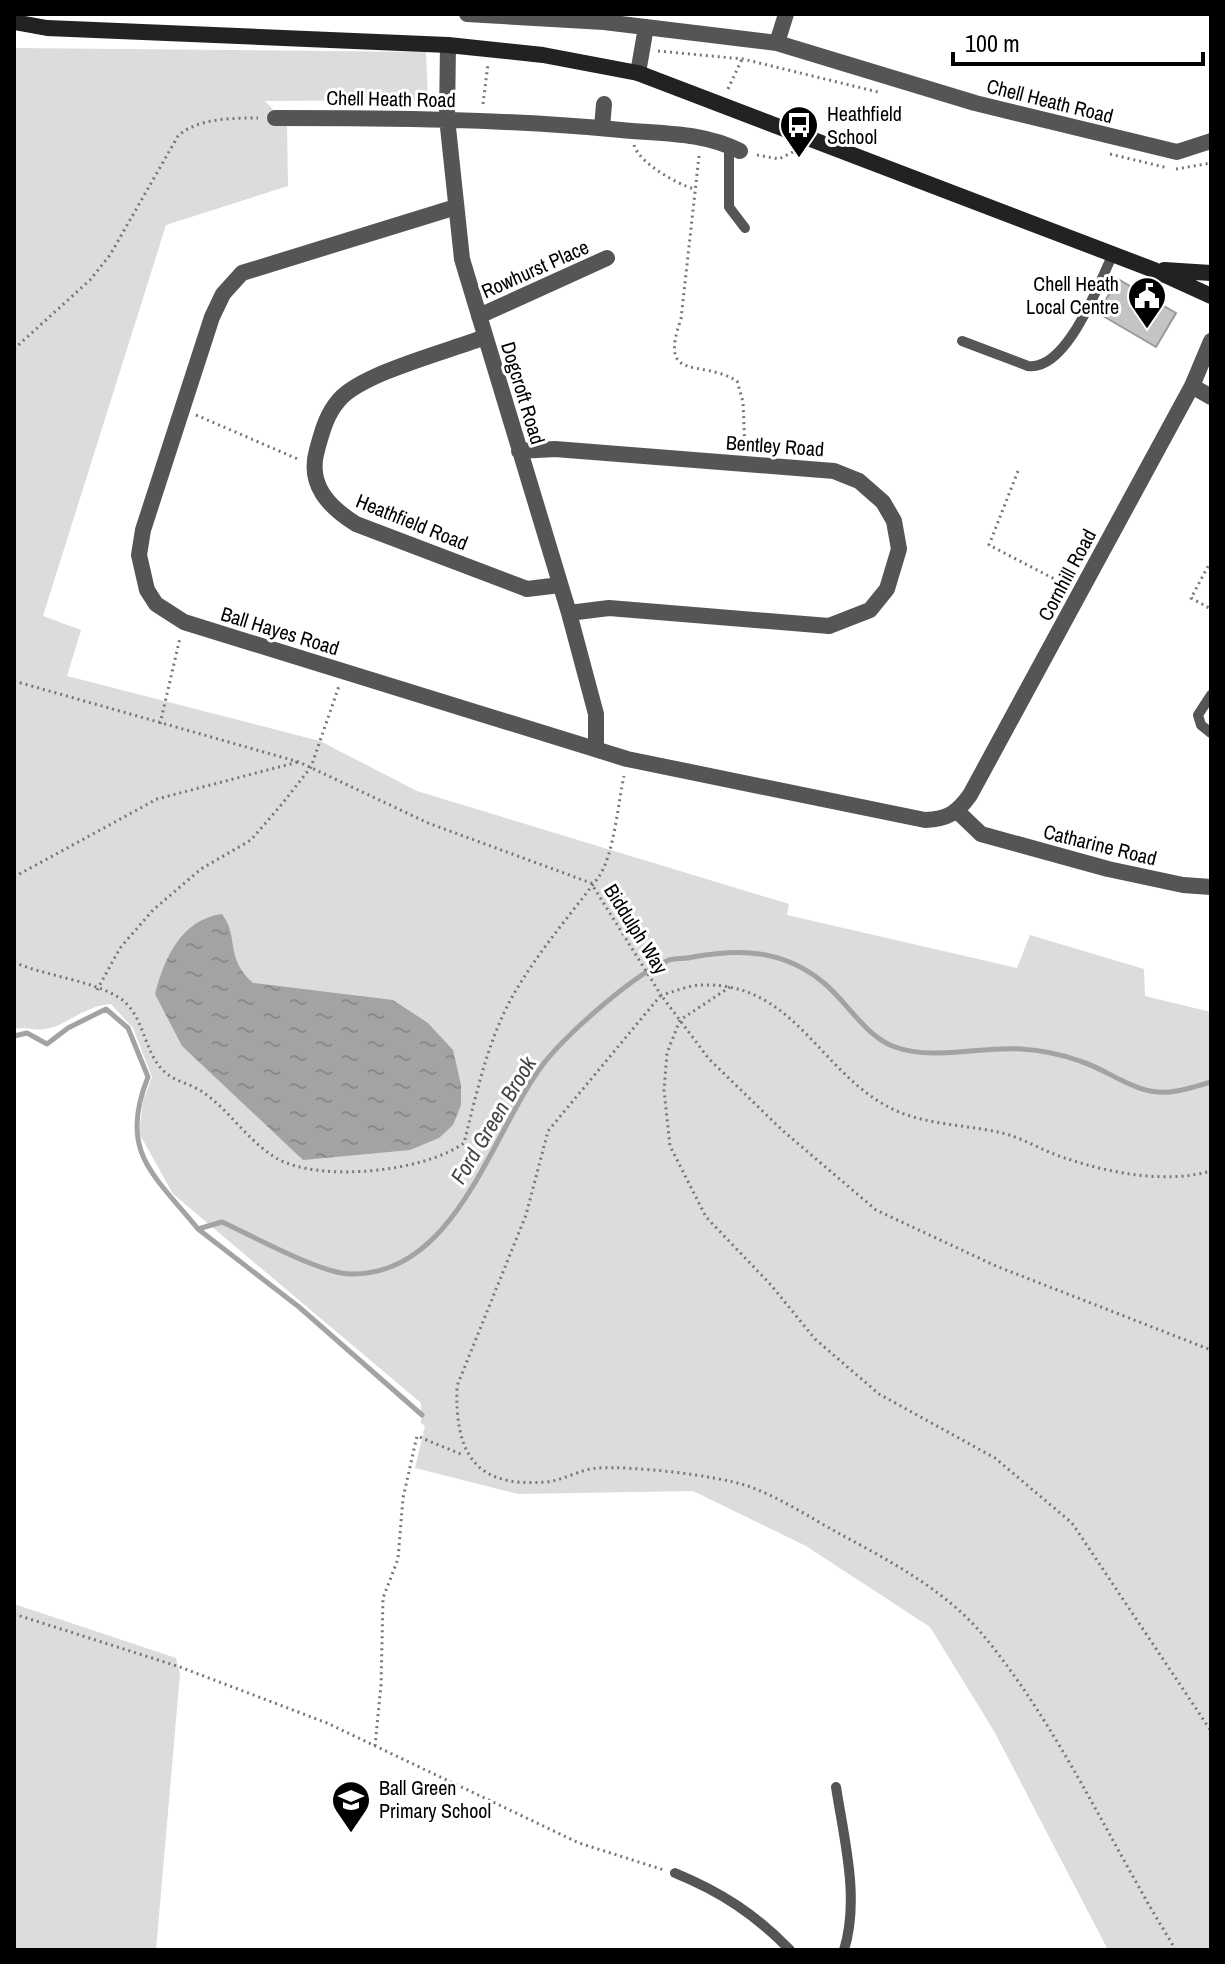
<svg xmlns="http://www.w3.org/2000/svg" width="1225" height="1964" font-family="'Archivo Narrow',sans-serif">
<defs>
<pattern id="water-ripples" width="26" height="14" patternUnits="userSpaceOnUse" patternTransform="scale(2)"><rect width="26" height="14" fill="#a3a3a3"/><path d="M2 4q2-2 4 0t4 0M15 11q2-2 4 0t4 0" fill="none" stroke="#8b8b8b"/></pattern>
</defs>
<rect width="100%" height="100%" fill="#fff"/>
<path fill="#dcdcdc" d="M 14,48 L 426,52 L 428,100 L 265,101 L 287,124 L 288,186 L 166,225 L 43,616 L 81,630 L 67,676 L 320,741 L 417,791 L 789,904 L 787,915 L 1017,968 L 1030,935 L 1144,969 L 1145,996 L 1211,1012 L 1211,1950 L 1108,1950 L 994,1731 L 930,1627 L 806,1546 L 693,1491 L 518,1494 L 415,1468 L 425,1426 L 421,1423 L 421,1403 L 173,1194 L 139,1133 L 143,1101 L 152,1077 L 133,1028 L 111,1004 C 81,1007 70,1024 46,1029 C 35,1031 25,1026 14,1029 Z
M 14,1604 L 176,1658 L 180,1674 L 156,1950 L 14,1950 Z"/>
<path fill="url(#water-ripples)" d="M 222,914 C 240,938 224,957 253,983 L 393,1000 L 428,1023 L 453,1050 L 461,1085 L 461,1105 L 453,1125 L 439,1138 L 410,1150 L 303,1160 L 182,1046 L 155,994 C 164,958 182,919 222,914 Z"/>
<g fill="none" stroke-linecap="round" stroke-linejoin="round">
<path stroke="#a3a3a3" stroke-width="5" d="M 14,1036 L 27,1033 L 47,1044 L 68,1028 L 106,1009 L 128,1028 L 148,1077 C 118,1151 153,1174 198,1229 L 222,1222 C 253,1236 319,1273 350,1274 C 457,1276 491,1132 544,1063 C 568,1033 634,974 669,960 C 676,958 685,959 693,957 C 741,948 784,950 824,983 C 847,1002 866,1037 895,1047 C 934,1061 981,1046 1021,1049 C 1039,1050 1063,1055 1080,1061 C 1111,1071 1135,1095 1170,1092 C 1183,1091 1198,1086 1211,1082
M 198,1229 L 299,1307 L 422,1415"/>
</g>
<path fill="#c4c4c4" stroke="#999" stroke-width="2" d="M 1118,279 L 1176,313 L 1156,347 L 1098,313 Z"/>
<g fill="none" stroke-linecap="round" stroke-linejoin="round">
<path stroke="#777" stroke-width="3" stroke-dasharray="2 4" stroke-linecap="butt" d="M 658,51 L 743,59 L 878,92
M 728,89 L 742,59
M 483,104 L 488,64
M 634,145 C 639,163 677,184 694,189
M 1110,154 L 1168,168
M 757,155 L 779,159 L 795,151
M 699,156 L 681,319 C 658,384 700,358 737,381 L 743,402 L 745,450
M 1176,169 L 1211,163
M 14,349 L 90,280 L 110,255 L 178,136 C 197,118 233,118 258,118
M 196,415 L 300,460
M 1018,471 L 989,545 L 1066,585
M 1211,561 L 1191,598 L 1211,609
M 14,681 L 299,762 L 428,823 L 591,883 L 661,995 C 674,992 689,985 702,985 C 798,982 821,1079 899,1112 C 933,1126 972,1125 1006,1134 C 1027,1140 1047,1153 1068,1159 C 1110,1173 1167,1184 1211,1171
M 160,724 L 180,638
M 14,877 L 157,799 L 298,762
M 14,962 C 45,976 90,980 118,997 C 146,1014 142,1053 166,1073 C 176,1082 192,1084 204,1093 C 230,1111 248,1141 276,1158 C 319,1183 424,1172 464,1143 C 477,1092 488,1038 515,992 C 539,951 570,915 598,878 C 614,856 618,803 624,776
M 730,987 L 680,1020 L 667,1053 L 664,1090 L 670,1146 L 706,1217 L 771,1285 L 815,1339 L 879,1394 L 995,1458 L 1072,1523 L 1211,1731
M 97,990 L 120,948 L 153,910 L 201,869 L 251,840 L 282,804 L 311,767 L 339,686
M 14,1614 L 180,1667 L 327,1723 L 579,1843 L 664,1870
M 375,1746 L 381,1685 L 383,1598 L 398,1559 L 403,1498 L 417,1436 L 463,1455
M 1176,1950 C 1111,1846 1061,1729 983,1635 C 945,1590 890,1561 840,1534 C 811,1518 779,1497 748,1486 C 714,1475 634,1466 598,1468 C 580,1469 563,1481 545,1482 C 472,1488 455,1450 457,1386 L 526,1215 L 548,1131 L 661,995 L 709,1059 L 782,1130 L 876,1210 L 996,1266 L 1211,1350"/>
<path stroke="#555" stroke-width="10" d="M 729,145 L 729,207 L 745,228
M 962,341 L 1028,366 C 1067,371 1098,285 1113,254
M 1211,695 L 1198,715 L 1201,725 L 1211,733
M 836,1787 C 844,1839 860,1899 844,1950
M 675,1873 C 721,1892 755,1914 790,1950"/>
<path stroke="#555" stroke-width="16" d="M 467,14 L 604,22 L 777,43 L 975,103 L 1177,152 L 1211,141
M 777,43 L 786,14
M 448,45 L 447,118 L 462,259 L 569,613 L 596,714 L 596,747
M 638,73 L 646,27
M 275,118 C 391,118 506,119 621,130 C 663,134 702,132 740,151
M 602,128 L 604,104
M 456,207 L 242,273 L 223,294 L 212,317 L 143,530 L 139,555 L 147,590 L 156,604 L 184,622 L 627,759 L 925,820 C 948,819 957,813 970,795 L 1192,386 L 1211,341
M 479,316 L 607,258
M 485,337 C 449,351 362,373 339,400 C 326,415 322,432 317,450 C 307,485 329,507 356,524 L 527,589 L 560,585
M 1192,386 L 1211,397
M 519,451 L 555,449 L 834,471 L 859,481 L 883,502 L 894,521 L 899,549 L 887,589 L 870,610 L 829,626 L 609,608 L 569,613
M 958,812 L 981,834 L 1108,869 L 1183,885 L 1211,887"/>
<path stroke="#222" stroke-width="16" d="M 14,22 L 47,28 L 448,45 L 543,55 L 638,73 L 1154,270 L 1211,296
M 1164,270 L 1211,273"/>
</g>
<defs>
<g id="bus-pin" transform="scale(2)"><path d="M0 17L-7.5 6A9.5 9.5 0 1 1 7.5 6Z" fill="#000" stroke="#fff"/><path d="M-5-6H5V4H4V6H2V4H-2V6H-4V4H-5ZM-3.5-4V0h7V-4ZM-3.5 1.2v1.5H-2V1.2ZM2 1.2v1.5H3.5V1.2Z" fill="#fff"/></g>
<g id="civic-pin" transform="scale(2)"><path d="M0 17L-7.5 6A9.5 9.5 0 1 1 7.5 6Z" fill="#000" stroke="#fff"/><path d="M-.6-6.5H3V-4.5H.6V-3L4-1V1h2V6H-6V1h2V-1L-.6-3ZM-1.2 2.5V6h2.4V2.5Z" fill="#fff"/></g>
<g id="school-pin" transform="scale(2)"><path d="M0 17L-7.5 6A9.5 9.5 0 1 1 7.5 6Z" fill="#000" stroke="#fff"/><path d="M0-5L7-2L0 1L-7-2ZM-4 1L0 2.5L4 1V4Q0 6-4 4Z" fill="#fff"/></g>
</defs>
<g fill-rule="evenodd">
<use href="#bus-pin" x="799" y="125"/>
<use href="#civic-pin" x="1147" y="296"/>
<use href="#school-pin" x="351" y="1800"/>
</g>
<g text-anchor="middle" stroke-width="6" stroke-linejoin="round" paint-order="stroke">
<g font-size="20" fill="#000" stroke="#fff">
<text transform="translate(391 99) rotate(1)" y="7">Chell Heath Road</text>
<text transform="translate(1050 101) rotate(14)" y="7">Chell Heath Road</text>
<text transform="translate(535 269) rotate(-24)" y="7">Rowhurst Place</text>
<text transform="translate(523 393) rotate(73)" y="7">Dogcroft Road</text>
<text transform="translate(775 446) rotate(4)" y="7">Bentley Road</text>
<text transform="translate(412 522) rotate(22)" y="7">Heathfield Road</text>
<text transform="translate(1067 575) rotate(-62)" y="7">Cornhill Road</text>
<text transform="translate(280 631) rotate(17)" y="7">Ball Hayes Road</text>
<text transform="translate(1100 845) rotate(14)" y="7">Catharine Road</text>
<text transform="translate(636 929) rotate(58)" y="7">Biddulph Way</text>
</g>
<g font-size="20" fill="#000" stroke="#fff" text-anchor="start">
<text x="827" y="121">Heathfield<tspan x="827" dy="23">School</tspan></text>
<text x="1119" y="291" text-anchor="end">Chell Heath<tspan x="1119" dy="23">Local Centre</tspan></text>
<text x="379" y="1795">Ball Green<tspan x="379" dy="23">Primary School</tspan></text>
</g>
<g font-size="22" font-style="italic" fill="#444" stroke="#fff">
<text transform="translate(493 1120) rotate(-59)" y="8">Ford Green Brook</text>
</g>
</g>
<rect width="1225" height="1964" fill="none" stroke="#000000" stroke-width="32"/>
<path d="M953 52v12h250v-12" fill="none" stroke="#000000" stroke-width="4"/>
<text x="965" y="52" font-size="24" fill="#000000" stroke="#ffffff" stroke-width="6" paint-order="stroke">100 m</text>
</svg>
